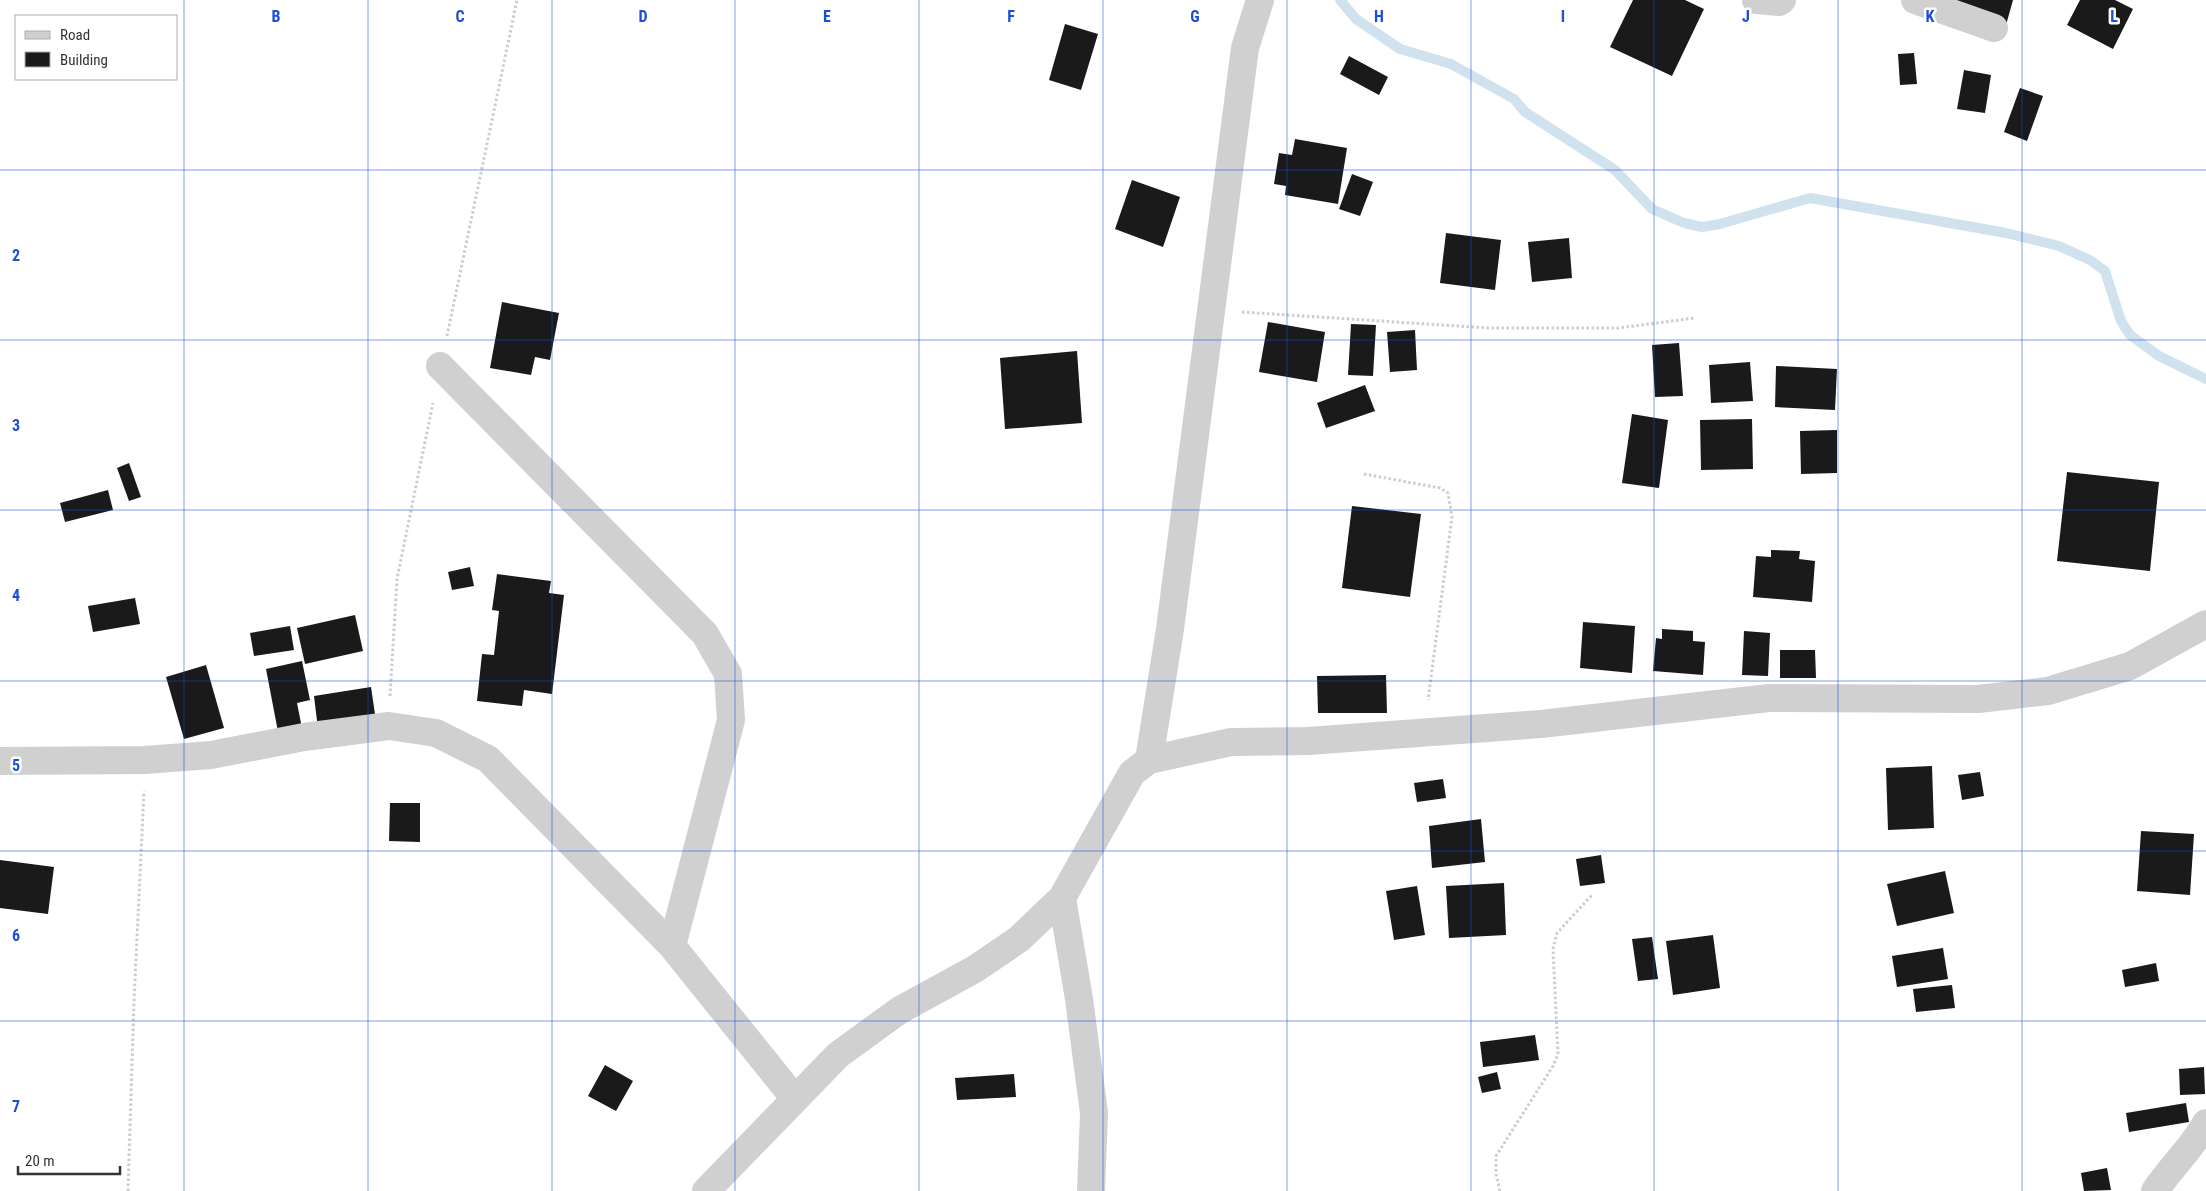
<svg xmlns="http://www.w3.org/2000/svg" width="2206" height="1191" font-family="'Roboto Condensed',sans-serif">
<rect width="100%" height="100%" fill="#fff"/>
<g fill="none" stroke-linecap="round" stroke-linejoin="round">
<path stroke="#cfe2ee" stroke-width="10" d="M 1340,0 L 1356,19 L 1400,49 L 1451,64 L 1514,99 L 1525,112 L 1615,170 L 1652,209 L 1684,223 L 1702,227 L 1720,224 L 1810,198 L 2006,233 L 2059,246 L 2090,260 L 2105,271 L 2121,321 L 2130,335 L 2159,356 L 2206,379"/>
</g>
<path fill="#1a1a1a" d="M 1633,0 L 1685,0 L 1704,9 L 1672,76 L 1610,47 Z
M 1935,0 L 2013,0 L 2006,25 Z
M 2080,0 L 2115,0 L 2133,9 L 2113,49 L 2067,25 Z
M 1065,24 L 1098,34 L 1081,90 L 1049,80 Z
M 1914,53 L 1917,84 L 1900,85 L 1898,54 Z
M 1349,56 L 1388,77 L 1379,95 L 1340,74 Z
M 1964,70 L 1991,75 L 1985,113 L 1957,109 Z
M 2020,88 L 2043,96 L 2027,141 L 2004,132 Z
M 1295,139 L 1347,148 L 1338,204 L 1285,195 L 1286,186 L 1274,184 L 1279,153 L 1292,155 Z
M 1352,174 L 1373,182 L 1360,216 L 1339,209 Z
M 1132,180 L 1180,197 L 1163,247 L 1115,229 Z
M 1446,233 L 1501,240 L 1495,290 L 1440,283 Z
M 1569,238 L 1572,278 L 1532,282 L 1528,242 Z
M 502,302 L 559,313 L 550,360 L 535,357 L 531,375 L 490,368 Z
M 1268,322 L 1325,332 L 1317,382 L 1259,372 Z
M 1351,324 L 1376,325 L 1373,376 L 1348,375 Z
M 1415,330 L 1417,370 L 1390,372 L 1387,332 Z
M 1679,343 L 1683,396 L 1655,397 L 1652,345 Z
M 1077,351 L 1082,423 L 1005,429 L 1000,358 Z
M 1750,362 L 1753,401 L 1711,403 L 1709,365 Z
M 1776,366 L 1837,369 L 1835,410 L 1775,407 Z
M 1365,385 L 1375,411 L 1326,428 L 1317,403 Z
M 1632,414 L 1668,420 L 1659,488 L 1622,483 Z
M 1752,419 L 1753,469 L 1701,470 L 1700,420 Z
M 1837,430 L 1837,473 L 1801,474 L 1800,431 Z
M 129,463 L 141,497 L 129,501 L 117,468 Z
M 2067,472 L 2159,482 L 2150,571 L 2057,561 Z
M 108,490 L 113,510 L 65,522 L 60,503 Z
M 1352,506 L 1421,514 L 1410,597 L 1342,588 Z
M 1771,550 L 1800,551 L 1799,559 L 1815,561 L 1812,602 L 1753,597 L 1756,556 L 1771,557 Z
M 470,567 L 474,586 L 452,590 L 448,572 Z
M 497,574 L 551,581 L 549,593 L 564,595 L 552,694 L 524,690 L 522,706 L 477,701 L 482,654 L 494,655 L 499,611 L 492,610 Z
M 135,598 L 140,624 L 93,632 L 88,606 Z
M 355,615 L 363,651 L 305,664 L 297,628 Z
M 1583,622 L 1635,626 L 1632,673 L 1580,668 Z
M 290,626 L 294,650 L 254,656 L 250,633 Z
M 1662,629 L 1693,631 L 1693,641 L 1705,642 L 1703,675 L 1653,671 L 1656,638 L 1662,639 Z
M 1744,631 L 1770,633 L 1768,676 L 1742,675 Z
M 1780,650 L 1815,650 L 1816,678 L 1780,678 Z
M 302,661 L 310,700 L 297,703 L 303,733 L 279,737 L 266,669 Z
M 206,665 L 224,728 L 184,739 L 166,677 Z
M 1386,675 L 1387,713 L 1318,713 L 1317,676 Z
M 371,687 L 376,721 L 318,729 L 314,696 Z
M 1932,766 L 1934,828 L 1888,830 L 1886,768 Z
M 1980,772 L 1984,796 L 1962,800 L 1958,775 Z
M 1443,779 L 1446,798 L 1417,802 L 1414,783 Z
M 390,803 L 420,803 L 420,842 L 389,841 Z
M 1481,819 L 1485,862 L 1432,868 L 1429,826 Z
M 2141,831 L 2194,834 L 2190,895 L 2137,891 Z
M 1601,855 L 1605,883 L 1580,886 L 1576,859 Z
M 0,860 L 54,867 L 48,914 L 0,908 Z
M 1945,871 L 1954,913 L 1897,926 L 1887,884 Z
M 1504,883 L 1506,935 L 1449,938 L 1446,886 Z
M 1417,886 L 1425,935 L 1394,940 L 1386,891 Z
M 1713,935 L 1720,988 L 1673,995 L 1666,941 Z
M 1652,937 L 1658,979 L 1638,981 L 1632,939 Z
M 1943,948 L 1948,979 L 1897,987 L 1892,956 Z
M 2156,963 L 2159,981 L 2125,987 L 2122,970 Z
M 1952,985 L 1955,1008 L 1916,1012 L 1913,989 Z
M 1535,1035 L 1539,1060 L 1483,1067 L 1480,1042 Z
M 605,1065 L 633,1081 L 616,1111 L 588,1096 Z
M 2204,1067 L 2205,1094 L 2180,1095 L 2179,1069 Z
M 1497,1072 L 1501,1089 L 1482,1093 L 1478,1077 Z
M 1014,1074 L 1016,1097 L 957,1100 L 955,1078 Z
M 2186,1103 L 2189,1122 L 2129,1132 L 2126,1113 Z
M 2107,1168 L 2111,1190 L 2084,1191 L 2081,1173 Z"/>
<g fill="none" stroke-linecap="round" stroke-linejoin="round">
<path stroke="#cdcdcd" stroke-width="3" stroke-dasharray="2.5 2.5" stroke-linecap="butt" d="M 1242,312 L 1488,328 L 1618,328 L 1695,318
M 447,336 L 517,0
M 1364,474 L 1440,488 L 1448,493 L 1452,517 L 1428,700
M 390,696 L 397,579 L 433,403
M 128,1191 L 134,1001 L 144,791
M 1500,1191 L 1496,1174 L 1496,1156 L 1553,1066 L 1558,1054 L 1553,949 L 1557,933 L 1592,895"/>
<path stroke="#d0d0d0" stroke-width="28" d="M 1756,0 L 1779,2 L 1782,0
M 1915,0 L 1994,28
M 440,366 L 705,634 L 728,674 L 731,720 L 672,946
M 1149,760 L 1170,629 L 1245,48 L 1260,0
M 0,761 L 145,760 L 211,755 L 304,737 L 389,726 L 436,733 L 488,759 L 672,946 L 795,1099
M 1062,898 L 1079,999 L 1094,1113 L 1091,1191
M 706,1191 L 838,1055 L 900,1010 L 975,969 L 1019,939 L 1062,898 L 1132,773 L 1149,760 L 1231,742 L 1308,741 L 1541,724 L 1769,698 L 1978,699 L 2048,691 L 2130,666 L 2206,624
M 2155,1191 C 2171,1167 2192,1148 2206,1123"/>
</g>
<path fill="none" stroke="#1d4ed8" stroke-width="1" stroke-opacity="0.55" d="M 184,0 L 184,1191M 368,0 L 368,1191M 552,0 L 552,1191M 735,0 L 735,1191M 919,0 L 919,1191M 1103,0 L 1103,1191M 1287,0 L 1287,1191M 1471,0 L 1471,1191M 1654,0 L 1654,1191M 1838,0 L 1838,1191M 2022,0 L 2022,1191M 0,170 L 2206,170M 0,340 L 2206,340M 0,510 L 2206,510M 0,681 L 2206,681M 0,851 L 2206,851M 0,1021 L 2206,1021"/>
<g font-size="16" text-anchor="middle" font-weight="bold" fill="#1d4ed8" stroke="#fff" stroke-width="5" stroke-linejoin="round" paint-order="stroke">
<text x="276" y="22">B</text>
<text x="460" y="22">C</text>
<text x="643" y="22">D</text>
<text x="827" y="22">E</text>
<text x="1011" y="22">F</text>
<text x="1195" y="22">G</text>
<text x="1379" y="22">H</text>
<text x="1563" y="22">I</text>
<text x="1746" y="22">J</text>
<text x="1930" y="22">K</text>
<text x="2114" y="22">L</text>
<text x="16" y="261">2</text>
<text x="16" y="431">3</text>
<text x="16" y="601">4</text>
<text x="16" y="771">5</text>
<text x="16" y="941">6</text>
<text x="16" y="1112">7</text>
</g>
<rect x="15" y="15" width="162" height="65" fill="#ffffff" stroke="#adadad"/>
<rect x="25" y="31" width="25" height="8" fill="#d0d0d0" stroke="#adadad"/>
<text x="60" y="40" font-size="15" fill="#333333">Road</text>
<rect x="25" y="52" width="25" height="15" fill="#1a1a1a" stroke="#adadad"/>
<text x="60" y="65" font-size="15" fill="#333333">Building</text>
<path d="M18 1166v8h102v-8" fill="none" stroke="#333333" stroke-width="2.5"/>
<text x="25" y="1166" font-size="15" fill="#333333" stroke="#ffffff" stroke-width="4" paint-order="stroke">20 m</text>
</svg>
